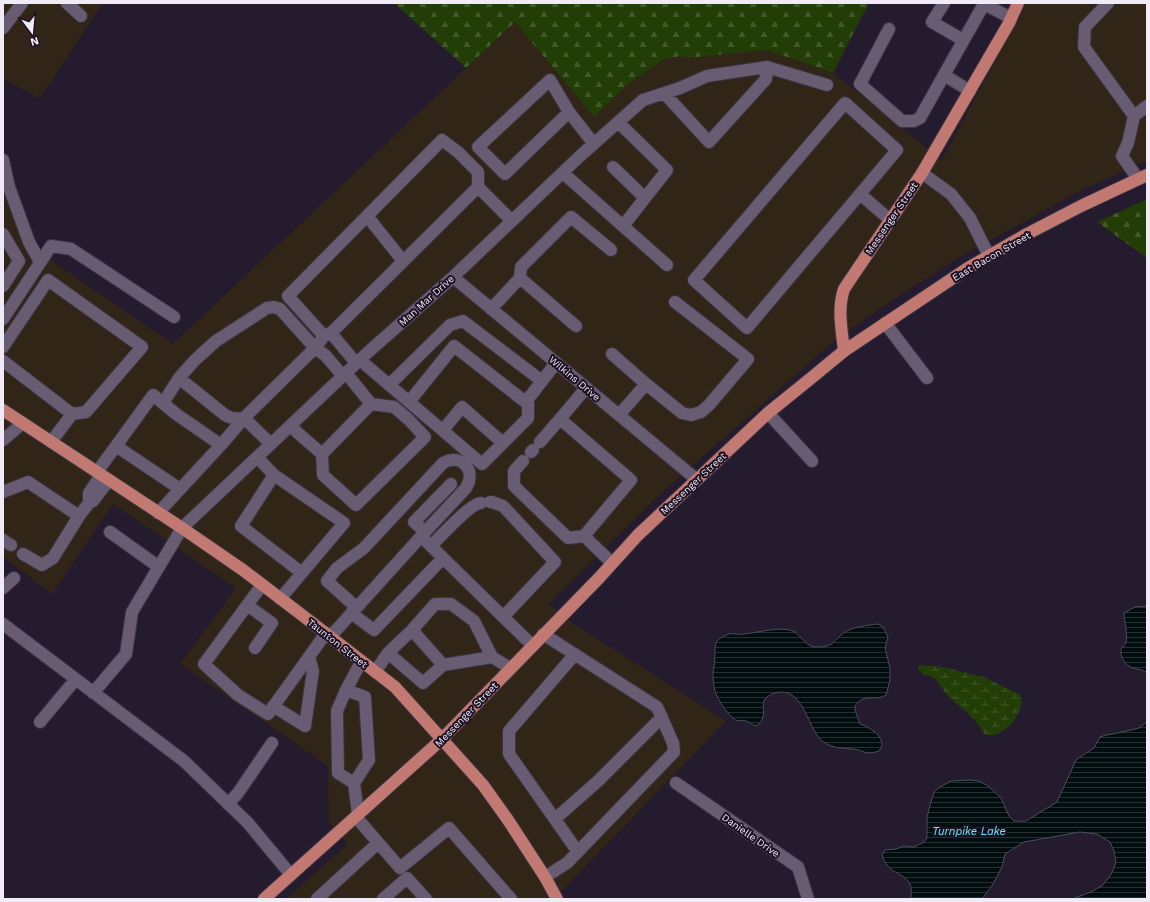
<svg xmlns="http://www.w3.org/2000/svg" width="1150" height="902" font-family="'Work Sans',sans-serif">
<defs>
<pattern id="forest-firs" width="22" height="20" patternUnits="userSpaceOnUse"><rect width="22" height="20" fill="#223d06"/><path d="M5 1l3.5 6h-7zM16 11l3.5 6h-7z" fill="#43592b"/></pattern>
<pattern id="wetland-marsh" width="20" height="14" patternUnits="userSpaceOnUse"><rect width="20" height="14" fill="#223d06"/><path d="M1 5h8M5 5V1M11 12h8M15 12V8" fill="none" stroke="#43592b"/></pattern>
<pattern id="water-rules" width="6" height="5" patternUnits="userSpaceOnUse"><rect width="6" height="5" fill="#010d0f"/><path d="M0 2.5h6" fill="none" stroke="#263033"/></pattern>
</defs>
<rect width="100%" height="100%" fill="#251b2e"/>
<path fill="#312517" d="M 3,3 L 103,3 L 40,98 L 3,79 Z
M 1026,3 L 1147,3 L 1147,161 L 1084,189 L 963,255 L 891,301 L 834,341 L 658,496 L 549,604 L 574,624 L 726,721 L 554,899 L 286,899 L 348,844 L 329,823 L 328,766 L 180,664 L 236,588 L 113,504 L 52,594 L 3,557 L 3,187 L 36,250 L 173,344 L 515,22 L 594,117 L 626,86 L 663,60 L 679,56 L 686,58 L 767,50 L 833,73 L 942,160 Z"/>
<path fill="url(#forest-firs)" d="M 394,3 L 869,3 L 833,73 L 767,50 L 686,58 L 679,56 L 663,60 L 626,86 L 594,117 L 515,22 L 466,68 Z
M 1147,199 L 1147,258 L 1097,222 Z"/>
<path fill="url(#wetland-marsh)" d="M 920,665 L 942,667 L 984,677 L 1012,691 L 1020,694 C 1021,698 1022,702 1021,706 C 1017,721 1000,740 984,734 L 978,724 L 967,713 L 946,694 L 936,679 L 933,677 L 923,674 L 918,670 L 918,667 Z"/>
<path fill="url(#water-rules)" stroke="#494f55" d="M 1147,606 L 1147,673 C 1142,668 1134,670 1129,666 C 1125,664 1121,657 1121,653 C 1120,648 1125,646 1126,642 C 1128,634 1124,621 1124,613 L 1135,607 Z
M 878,624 L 883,627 L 888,637 L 885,648 L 890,668 L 890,680 L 886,695 C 875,702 864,692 855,706 L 855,710 L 860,724 C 870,727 889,739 879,751 C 863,756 866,750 852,749 C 841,748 830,748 821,740 C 807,727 803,685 775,693 C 772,694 767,696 765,699 C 761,705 765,712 763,717 C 762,720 760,723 758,725 C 752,727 751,722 746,721 C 743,720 738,721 735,720 C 719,705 710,689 714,666 C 716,660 713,644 718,640 C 720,638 726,635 729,634 C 733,633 739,635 744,634 C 756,633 784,625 795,632 C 803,638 806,647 817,647 C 837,646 832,641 845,632 C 852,627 869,625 878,624 Z
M 1147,722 L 1147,899 L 1072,899 L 1091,892 L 1103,885 L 1112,873 L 1116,862 L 1114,851 L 1110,842 L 1097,834 L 1080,832 L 1024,842 L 1005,854 L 1002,867 L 993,884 L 982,899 L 911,899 C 911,894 912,888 910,884 C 903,871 888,875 882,855 L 885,850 L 896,849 L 904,846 L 914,847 L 924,842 L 927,838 L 927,818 L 930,805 L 934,792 L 940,787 L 951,781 L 970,780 L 979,781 L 988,786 L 1001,798 L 1009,816 L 1014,821 L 1026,821 L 1057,802 L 1076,760 L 1094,748 L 1100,737 L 1106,735 L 1118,733 L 1139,728 Z"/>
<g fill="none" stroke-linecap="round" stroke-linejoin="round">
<g stroke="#3b3442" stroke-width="14">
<path id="minor" d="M 67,3 L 81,16
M 944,3 L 932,22 L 963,40
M 1108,3 L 1085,27 L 1084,47 L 1134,116 L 1128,143 L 1122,156 L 1138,179
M 3,28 L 22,3
M 889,29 L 860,84 L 902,121 L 914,121 L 920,118 L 944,75
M 767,67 L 827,85
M 970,91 L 944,75 L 984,4 L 1011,18
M 569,112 L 505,174 L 478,147 L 550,80 L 569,112 L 594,144
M 1134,116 L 1147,106
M 618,122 L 667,170 L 623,226
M 3,160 L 9,187 L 29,242 L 40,262
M 613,167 L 645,198
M 563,173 L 667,265
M 922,173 L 951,194 L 970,218 L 989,256
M 860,194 L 897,150 L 845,103 L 694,280 L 747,328 L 860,194 L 890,220
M 367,216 L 442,140 L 458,152 L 478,172 L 478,187
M 3,234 L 19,261 L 3,286
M 453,277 L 696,479
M 520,278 L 521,267 L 571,217 L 611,250
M 491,309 L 520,278 L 576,326
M 3,319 L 51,246 L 71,249 L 174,317
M 885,323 L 927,378
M 331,333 L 324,336 L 288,296 L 367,216 L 403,261
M 3,347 L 48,280 L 142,347 L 86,412 L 72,414
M 612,354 L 646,384 L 682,413 L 691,415 L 701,412 L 709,405 L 748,359 L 675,302
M 360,360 L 482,464 L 528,418 L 528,399 L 556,363
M 3,361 L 72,414 L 51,442
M 356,363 L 331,333 L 478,187 L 512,221
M 179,378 L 225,415 C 231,419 237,419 244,418 L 315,348 L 325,355 L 343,376
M 389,385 L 450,325 L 463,321 L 542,381
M 586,388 L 560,419 L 631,480 L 584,536 L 612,563
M 409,402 L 454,346 L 528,404
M 163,403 L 179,378 L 195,360 L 216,341 L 267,308 L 274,307 L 280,309 L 315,348 L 324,336
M 768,413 L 812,461
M 619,415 L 646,384
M 290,426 L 322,454 L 371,404 L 346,373
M 443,430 L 462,407 L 503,443
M 3,440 L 23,423
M 540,442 L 560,419
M 116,446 L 153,395 L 176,414 L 221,445
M 531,452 L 533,450
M 322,454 L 323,475 L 356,505 L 425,437 L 408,419 L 394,407 L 371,404
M 257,457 L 274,475 L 344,523 L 280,599
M 523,461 L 514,471 L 514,486 L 568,538 L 584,536
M 97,472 L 116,446 L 180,489
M 274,475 L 241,526 L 302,573
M 3,492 L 28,482 L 79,516 L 89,503 L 93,501 L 109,480
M 490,502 L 492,502 L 503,506 L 555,562 L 503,617
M 89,503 L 89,493 L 101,475
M 158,513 L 221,445 L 244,418 L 271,444
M 110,532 L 159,567
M 3,540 L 11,545
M 431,546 C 440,537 471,503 481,503
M 23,554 L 42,565 L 53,558 L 79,516
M 443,558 L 532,645
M 262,585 L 204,664 L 238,695 L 268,714 L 326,633
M 3,588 L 14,578
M 247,605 L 272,623 L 255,648
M 356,607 L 327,581 L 337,568 L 364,548 L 443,463 C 461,453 477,470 466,488 L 425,532
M 351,613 L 374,630 L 443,558 L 421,536
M 3,624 L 184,761 L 248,823 L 291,875
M 412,630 L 435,604 L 451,604 L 474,621 L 492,657
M 543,634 L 657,707 L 673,743 L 674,752 L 567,863 L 545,877
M 330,637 L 425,532 L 414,522 L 451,484
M 388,653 L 423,683 L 443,665
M 575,654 L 509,731 L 509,754 L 578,852
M 375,672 L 388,653 L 412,630 L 443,665 L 492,657 L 510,668
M 346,690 L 337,711 L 338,773 L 354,783
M 93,693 L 126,654 L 132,612 L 182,528 L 366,354 L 453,277 L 580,156 L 643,100 L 680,88 L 707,76 L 767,67 L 766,79 L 709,142 L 664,93
M 273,706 L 305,726 L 313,671 L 309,657
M 40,722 L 76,679
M 676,783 L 798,867 L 808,899
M 228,804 L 238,793 L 272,743
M 358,814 L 354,783 L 369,760 L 365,697 L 346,690 L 361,662
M 356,817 L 400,868 L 449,828 L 511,899
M 555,819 L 598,781 L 662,717
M 317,899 L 378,843
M 383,899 L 407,878 L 426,899"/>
</g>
<g stroke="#3b3442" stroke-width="14">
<path id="major" d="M 844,351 C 842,330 837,310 844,289 L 922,173 L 1009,23 L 1018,3
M 3,410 L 182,528 L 243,570 L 315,625 L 395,687 L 483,785 L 508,820 L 545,877 L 557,899
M 264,899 L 441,740 L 599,578 L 638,535 L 768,413 L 810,379 L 844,351 L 968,268 L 1027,234 L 1081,206 L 1147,175"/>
</g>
<use href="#minor" stroke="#675c71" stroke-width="12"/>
<use href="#major" stroke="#c17972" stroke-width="12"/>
</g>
<g text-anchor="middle" stroke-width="4" stroke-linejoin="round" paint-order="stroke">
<g font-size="10" fill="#f1eaf7" stroke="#1c1224">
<text transform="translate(891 218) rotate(-56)" y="4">Messenger Street</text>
<text transform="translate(991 256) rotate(-30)" y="4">East Bacon Street</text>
<text transform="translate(426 300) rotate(-42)" y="4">Man Mar Drive</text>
<text transform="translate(575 378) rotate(40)" y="4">Wilkins Drive</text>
<text transform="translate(693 483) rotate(-43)" y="4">Messenger Street</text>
<text transform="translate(338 643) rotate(38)" y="4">Taunton Street</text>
<text transform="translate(466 714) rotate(-46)" y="4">Messenger Street</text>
<text transform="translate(751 835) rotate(35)" y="4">Danielle Drive</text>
</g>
<g font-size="11" font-style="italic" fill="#69ebf9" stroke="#1c1224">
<text x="969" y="835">Turnpike Lake</text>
</g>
</g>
<rect width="1150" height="902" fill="none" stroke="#f1eaf7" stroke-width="8"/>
<g transform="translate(32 32) rotate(164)" stroke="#1c1224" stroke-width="3" paint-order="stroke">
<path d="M0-3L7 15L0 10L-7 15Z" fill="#f1eaf7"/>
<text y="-6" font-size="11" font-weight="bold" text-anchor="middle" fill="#f1eaf7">N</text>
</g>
</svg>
